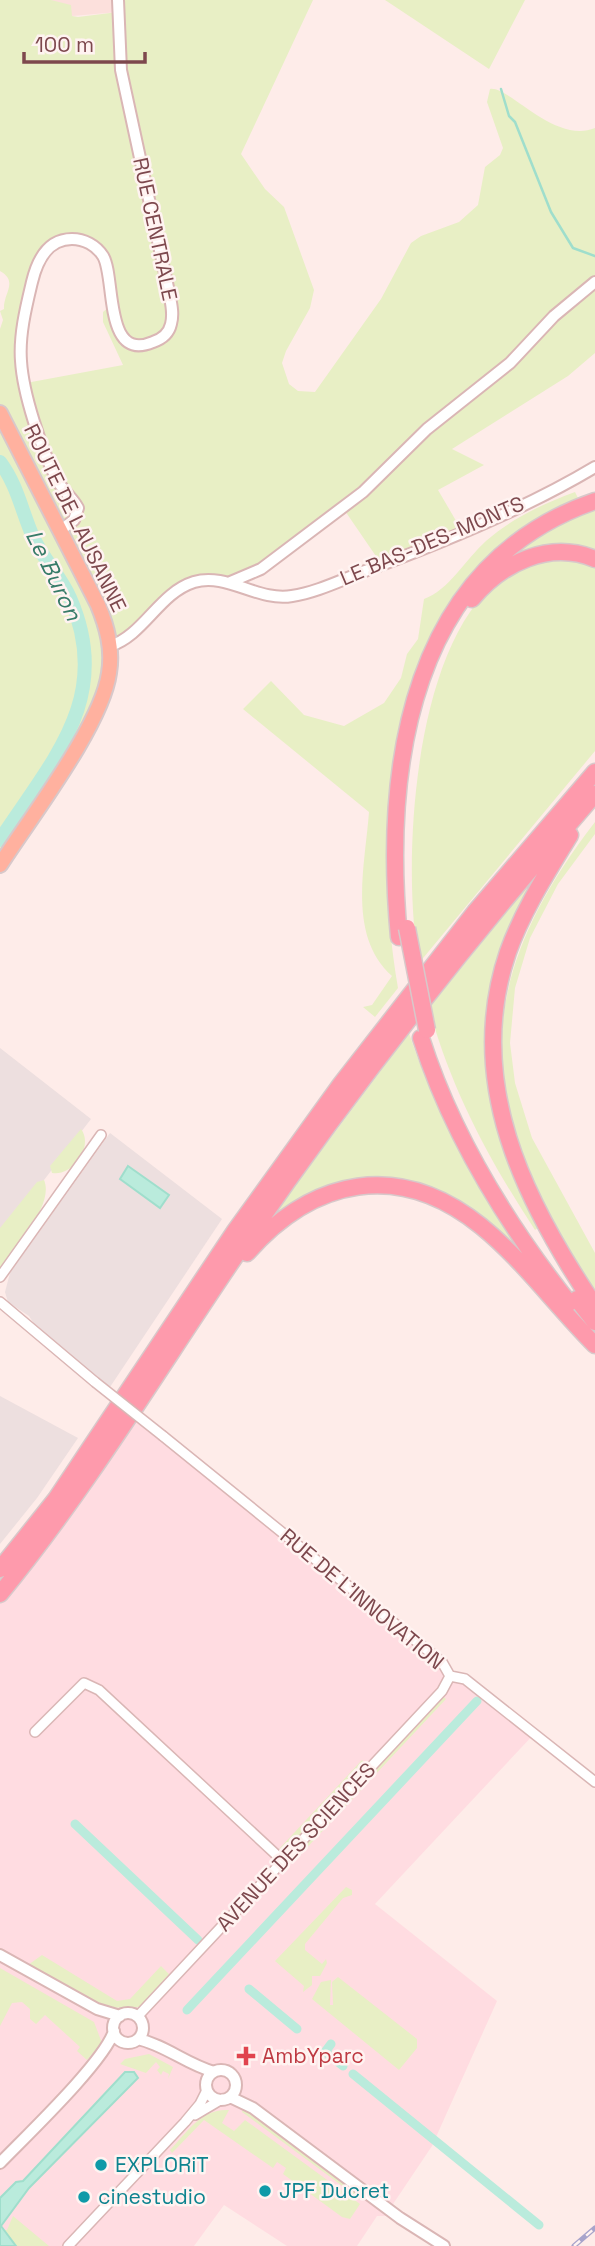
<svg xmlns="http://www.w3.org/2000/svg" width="595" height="2246" font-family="'Space Grotesk',sans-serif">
<rect width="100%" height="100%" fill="#feece9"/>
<path fill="#fce0dc" d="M 51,0 L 118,0 L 119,12 L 72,16 Z"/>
<path fill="#ffdce1" d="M 132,1412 L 455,1676 L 535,1733 L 375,1904 L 497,2001 L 432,2146 L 385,2216 L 377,2216 L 357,2246 L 287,2246 L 224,2205 L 194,2246 L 0,2246 L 0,1594 Z"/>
<path fill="#eddfdf" d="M 0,1048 L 91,1119 L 0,1237 Z
M 110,1133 L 222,1219 L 110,1387 L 37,1328 L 29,1316 L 8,1302 L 5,1292 L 10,1273 Z
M 0,1396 L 78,1438 L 37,1498 L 0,1544 Z"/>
<path fill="#e8efc5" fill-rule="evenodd" d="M 0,0 L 51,0 L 71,5 L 72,16 L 78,17 L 118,12 L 118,0 L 313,0 L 241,154 L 265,189 L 284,207 L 314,290 L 310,308 L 286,351 L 282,363 L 289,384 L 298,391 L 315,392 L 381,299 L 411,243 L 421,236 L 459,222 L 478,205 L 485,167 L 500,155 L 503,148 L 487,102 L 490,89 C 508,85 555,145 595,128 L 595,353 L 568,376 L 452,449 L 484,465 L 438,490 L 462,531 L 382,565 L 343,508 L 252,574 L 195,582 L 116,644 L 102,699 L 0,865 L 0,329 L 3,320 L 0,311 L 4,309 C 3,293 19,282 0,271 ZM 60,241 L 95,247 L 109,274 L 111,305 L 103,312 L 103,322 L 123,365 L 26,383 L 22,369 L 34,274 Z
M 385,0 L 525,0 L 489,69 Z
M 575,492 L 578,498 C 385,574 368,811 398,988 L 375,1017 L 363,1007 L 372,1005 L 392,976 C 347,936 365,866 369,812 L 243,709 L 271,681 L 304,715 L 344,726 L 384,703 L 401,678 L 407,654 L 418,639 L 424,599 C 449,590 465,560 486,541 C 512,518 543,504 575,492 Z
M 595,507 L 595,556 L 571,549 L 478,583 L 514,548 Z
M 570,559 L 595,567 L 595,751 L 419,963 C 401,865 413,644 500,580 C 522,565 545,561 570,559 Z
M 595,822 L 595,834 L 558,884 L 530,938 L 515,988 L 510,1043 L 515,1083 L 532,1138 L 595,1253 L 595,1290 C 478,1116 463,993 595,822 Z
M 545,864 L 528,895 L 487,1045 L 541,1226 L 535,1230 C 489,1160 451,1089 429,1008 Z
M 409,1033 C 438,1121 484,1199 536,1275 L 484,1224 L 376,1181 L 267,1223 Z
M 81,1129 C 94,1146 73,1177 52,1173 L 50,1166 Z
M 44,1180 C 55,1204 14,1249 0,1269 L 0,1228 L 37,1182 Z
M 443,1696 L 446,1699 L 300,1855 L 297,1852 Z
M 362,1760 L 367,1765 L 290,1846 L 279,1849 Z
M 346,1887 L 352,1890 L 352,1895 L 343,1898 L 305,1944 L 305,1950 L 322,1964 L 326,1959 L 327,1963 L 320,1976 L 312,1976 L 312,1985 L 303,1992 L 304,1986 L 275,1961 Z
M 42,1955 L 117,2001 L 130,1999 L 161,1966 L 170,1975 L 140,2007 L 106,2008 L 28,1965 Z
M 0,1968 L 94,2022 L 102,2043 L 87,2060 L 77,2051 L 80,2047 L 45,2015 L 36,2024 L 30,2019 L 30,2009 L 22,2002 L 12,2003 L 0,2026 Z
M 338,1977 L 417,2039 L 417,2048 L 399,2070 L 312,1999 L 321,1982 L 331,1980 L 330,2005 L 333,2005 L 332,1982 Z
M 149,2054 L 173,2067 L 168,2079 L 169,2074 L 163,2071 L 161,2075 L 157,2070 L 160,2067 L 156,2062 L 146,2073 L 120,2064 L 125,2059 Z
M 243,2108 L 358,2193 L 360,2199 L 242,2112 Z
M 229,2110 L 222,2123 L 234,2131 L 245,2120 L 360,2204 L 350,2219 L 342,2217 L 283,2174 L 286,2168 L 277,2162 L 273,2168 L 204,2120 L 172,2153 L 170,2150 C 187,2132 202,2108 229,2110 Z
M 13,2216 L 49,2246 L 16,2246 L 4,2230 L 7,2230 Z"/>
<path fill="#baebdc" stroke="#9fdecc" stroke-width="2" d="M 128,1166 L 169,1195 L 160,1208 L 120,1179 Z
M 125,2072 L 134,2072 L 138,2078 L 29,2188 L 1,2226 L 16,2246 L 0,2246 L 0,2198 L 16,2182 L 23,2181 Z"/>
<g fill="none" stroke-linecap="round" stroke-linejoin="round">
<path stroke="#9fdecc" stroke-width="2.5" d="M 501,89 L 509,116 L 515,122 L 551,212 L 573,248 L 595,256"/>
<path stroke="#baebdc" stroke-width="9" d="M 75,1824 L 198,1940
M 249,1989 L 297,2029
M 187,2010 L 477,1701
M 331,2044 L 325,2052 L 343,2066
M 353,2074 L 539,2225"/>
<path stroke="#baebdc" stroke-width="14" d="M 0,462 C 18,486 22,513 34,539 C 44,560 61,577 70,598 C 114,698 52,760 0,840"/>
<g stroke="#dab6b5" stroke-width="12">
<path id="minor" d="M 0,1277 L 101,1135
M 0,1302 L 95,1382
M 163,1436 L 442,1662 L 450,1676
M 450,1676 L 465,1679 L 595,1782
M 35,1732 L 84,1683 L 99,1690 L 283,1861
M 138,2016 L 442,1691 L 450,1676
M 195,2115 L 222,2099
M 68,2246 L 185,2122 L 200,2104 L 207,2090"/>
</g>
<g stroke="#dab6b5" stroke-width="14">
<path id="tertiary" d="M 61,530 L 74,520 L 78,508 C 72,497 61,489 56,478 C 41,448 23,394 21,361 C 19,335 26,307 32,282 C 37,261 47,239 72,239 C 84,239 96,245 103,256 C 116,277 103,363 153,342 C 162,339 169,333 171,324 C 174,313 171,303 169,292 L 121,70 L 118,0
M 228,583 L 261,569 L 363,492 L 427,429 L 510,363 L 554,316 L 595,282
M 110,646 C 144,635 159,593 194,582 C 227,572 258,602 292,596 C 318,592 343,579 368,570 C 444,542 525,509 595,467
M 0,1955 L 97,2009 L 120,2016
M113 2028a15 15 0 1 1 30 0a15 15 0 1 1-30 0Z
M 138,2039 C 165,2045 186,2064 214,2072
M206 2085a15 15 0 1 1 30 0a15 15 0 1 1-30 0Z
M 230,2097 L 253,2108 L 400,2218 L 444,2246
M 0,2163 C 26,2136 104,2062 114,2031"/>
</g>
<g stroke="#d8c8ca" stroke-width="18">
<path id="primary" d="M 0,413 L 98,605 C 107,627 113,649 109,673 C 102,725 30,818 0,865"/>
</g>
<g stroke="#d8c8ca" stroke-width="19">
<path id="motorway" d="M 472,599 C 502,563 549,540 595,559
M 570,835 C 547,873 523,910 508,952 C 464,1081 524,1201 595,1306
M 399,937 C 383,766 410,565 595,501
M 421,1038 C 452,1136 506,1223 569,1303
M 247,1253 C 313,1178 399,1160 481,1226 C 523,1260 556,1306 595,1345
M 577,1299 L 595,1322
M 0,1569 L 56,1499 L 235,1231 L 341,1084 L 475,912 L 595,772
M 0,1594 C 92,1482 165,1358 247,1239 C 354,1084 471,936 595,794"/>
</g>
<use href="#minor" stroke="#fff" stroke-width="9"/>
<use href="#tertiary" stroke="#fff" stroke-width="10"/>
<use href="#primary" stroke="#ffb19f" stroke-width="14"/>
<use href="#motorway" stroke="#fe9aac" stroke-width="16"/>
<g stroke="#a8a4cb" stroke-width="5">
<path id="rail" d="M 574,2246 L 595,2228"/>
</g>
<use href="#rail" stroke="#fff3f1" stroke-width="2.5" stroke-dasharray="8" stroke-linecap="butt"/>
<g stroke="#dab6b5" stroke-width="12" stroke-linecap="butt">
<path id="minor-bridge" d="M 95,1382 L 163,1436"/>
</g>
<g stroke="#d8c8ca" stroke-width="19" stroke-linecap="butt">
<path id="motorway-bridge" d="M 407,928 L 427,1030"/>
</g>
<use href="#minor-bridge" stroke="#fff" stroke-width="9"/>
<use href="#motorway-bridge" stroke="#fe9aac" stroke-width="16"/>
</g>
<path fill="#e0444e" stroke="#fff3f1" stroke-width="2.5" d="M242.5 2045.5h7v7h7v7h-7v7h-7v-7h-7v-7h7z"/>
<g fill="#0f9aa8" stroke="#fff3f1" stroke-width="2.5">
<circle cx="101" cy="2165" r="7"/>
<circle cx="265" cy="2191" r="7"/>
<circle cx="84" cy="2197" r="7"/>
</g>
<g text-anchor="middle" stroke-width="5" stroke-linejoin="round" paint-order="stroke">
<g font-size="21" fill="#7d484d" stroke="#fff3f1">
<text transform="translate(155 229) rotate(78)" y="7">RUE CENTRALE</text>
<text transform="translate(75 518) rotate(64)" y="7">ROUTE DE LAUSANNE</text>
<text transform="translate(432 541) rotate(-23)" y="7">LE BAS-DES-MONTS</text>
<text transform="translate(362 1599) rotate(40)" y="7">RUE DE L'INNOVATION</text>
<text transform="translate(296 1847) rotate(-47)" y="7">AVENUE DES SCIENCES</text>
</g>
<g font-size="21" fill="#be3a42" stroke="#fff3f1" text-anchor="start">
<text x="262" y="2063">AmbYparc</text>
</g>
<g font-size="21" fill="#0d838f" stroke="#fff3f1" text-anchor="start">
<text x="115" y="2172">EXPLORiT</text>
<text x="279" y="2198">JPF Ducret</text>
<text x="98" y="2204">cinestudio</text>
</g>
<g font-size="23" font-style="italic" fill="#377b68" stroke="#fff3f1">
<text transform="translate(54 575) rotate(64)" y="8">Le Buron</text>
</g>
</g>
<path d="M24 52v10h121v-10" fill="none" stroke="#7d484d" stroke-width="3.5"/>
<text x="35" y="52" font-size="21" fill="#7d484d" stroke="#fff3f1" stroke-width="5" paint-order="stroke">100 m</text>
</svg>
